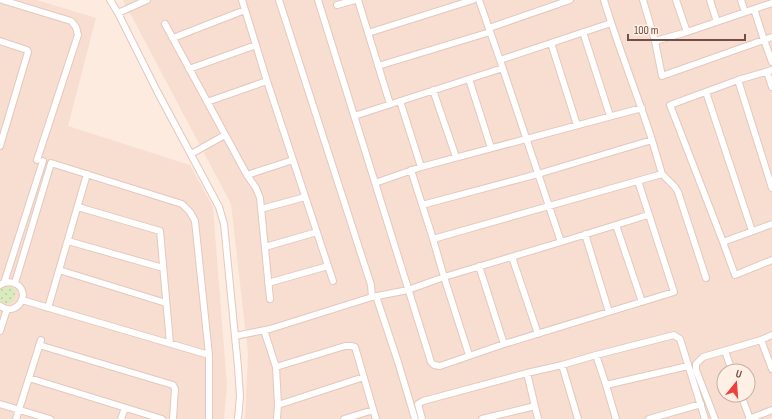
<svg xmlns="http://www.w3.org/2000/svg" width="772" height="419" font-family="'Sofia Sans Condensed',sans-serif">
<defs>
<pattern id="park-dots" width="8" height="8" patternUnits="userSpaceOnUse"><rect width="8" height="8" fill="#d9ebbd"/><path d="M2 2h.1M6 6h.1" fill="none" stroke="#becba4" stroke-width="1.8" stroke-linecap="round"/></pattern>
</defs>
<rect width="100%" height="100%" fill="#fdebdf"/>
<path fill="#f7ded0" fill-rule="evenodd" d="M 0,0 L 37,0 L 96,18 L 68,126 L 190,165 L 213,207 L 227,386 L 224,419 L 0,419 Z
M 123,0 L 772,0 L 772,419 L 245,419 L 248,354 L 231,204 ZM 724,371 L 748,371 L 748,395 L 724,395 Z"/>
<path fill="url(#park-dots)" d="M 5,286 C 12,285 14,289 16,294 L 13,302 C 8,304 4,304 0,301 L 0,289 Z"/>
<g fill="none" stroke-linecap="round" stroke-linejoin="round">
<g stroke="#e3c8be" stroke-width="8">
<path id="street" d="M 2,0 L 71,21 L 76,27 L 78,35 L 37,160
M 110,0 L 118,13 L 157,91 L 219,207 L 224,224 L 238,367 L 240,396 L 238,419
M 242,0 L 267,81 L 333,281
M 318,0 L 431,362 L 434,365 L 440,366 L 504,344 L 674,292 L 638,181
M 358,0 L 390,104
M 479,0 L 500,60 L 561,242
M 604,0 C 618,47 637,93 652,140
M 643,0 L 655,41 L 662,76 L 772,37
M 676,0 L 687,32
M 710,0 L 717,22
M 741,0 L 745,12
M 337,5 L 355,0
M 754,9 L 764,40 L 772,62
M 118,13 L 147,0
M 165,24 L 247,175 L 256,188 L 260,198 L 270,299
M 489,28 L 570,0
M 583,32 L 610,116
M 368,33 L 473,0
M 173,38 L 245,10
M 0,41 L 27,50 L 28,52 L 0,146
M 655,41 L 687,32 L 772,3
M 551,43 L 577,125
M 500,60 L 611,23
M 378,66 L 490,32
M 189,69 L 256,45
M 772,70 L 738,80 L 670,105 L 723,242 L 735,275 L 772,260
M 767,72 L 772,87
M 469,79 L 491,148
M 738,80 L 772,188
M 433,90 L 456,157
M 706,92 L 752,231
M 400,101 L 421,167
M 207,102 L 267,81
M 354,116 L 503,68
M 191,154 L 225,135
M 411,170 L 433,239 L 444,277 L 469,355
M 247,175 L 293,160
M 375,183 L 421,167 L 642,108
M 422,205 L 538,174 L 652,140 L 662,174 L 675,187 L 678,192 L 706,278
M 78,207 L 160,231 L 170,343
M 261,209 L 305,197
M 616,225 L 642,302
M 585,234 L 609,312
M 433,239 L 662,174
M 68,241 L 163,268
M 723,242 L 772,224
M 265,247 L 317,232
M 512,257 L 538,334
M 479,266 L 504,344
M 59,270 L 166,303
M 4,283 L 43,161
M 15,283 L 51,163 L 182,204 L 190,212 L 195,221 L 209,355 L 209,419
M 268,283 L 328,266
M 0,285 C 5,282 10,281 16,284 C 32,293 17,318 0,306
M 376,296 L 398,362 L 415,419
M 372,297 L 408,290 L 444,277 L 561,242 L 648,215
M 22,300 L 209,355
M 48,308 L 87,174
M 264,330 L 276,367 L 278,405 L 277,419
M 0,331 L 7,309
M 235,336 L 270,329 L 372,297 L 371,285 L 279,0
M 761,340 L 772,369
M 39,345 L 173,385 L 175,389 L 173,419
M 725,351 L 732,371
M 596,355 L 606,385 L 616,419
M 562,365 L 578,419
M 276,367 L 345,346 L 351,346 L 355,347 L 376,419
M 527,373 L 538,419
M 29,378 L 162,419
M 606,385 L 688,366
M 741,395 L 750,419
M 0,404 L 50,419
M 278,405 L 364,377
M 16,419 L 41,340
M 121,419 L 125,408
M 344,419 L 373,410
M 422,419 L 418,404 L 423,401 L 527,373 L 562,365 L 596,355 L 674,335 L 680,339 L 705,419
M 482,419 L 535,406
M 649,419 L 701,404
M 715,419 L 696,370 L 696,364 L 703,357 L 761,340 L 772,335
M 749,419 L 772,410"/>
</g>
<use href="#street" stroke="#fff" stroke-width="6"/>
</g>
<g transform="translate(736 383) rotate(17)"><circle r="19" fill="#fff0e6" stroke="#c7afa6"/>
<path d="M0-3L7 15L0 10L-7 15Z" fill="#ed413e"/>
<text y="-6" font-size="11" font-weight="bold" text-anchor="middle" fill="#744d46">U</text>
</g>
<path d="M628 34v6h117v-6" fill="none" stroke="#744d46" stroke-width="2"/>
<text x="634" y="34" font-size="12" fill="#744d46" stroke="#fff0e6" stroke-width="3" paint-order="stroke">100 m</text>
</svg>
